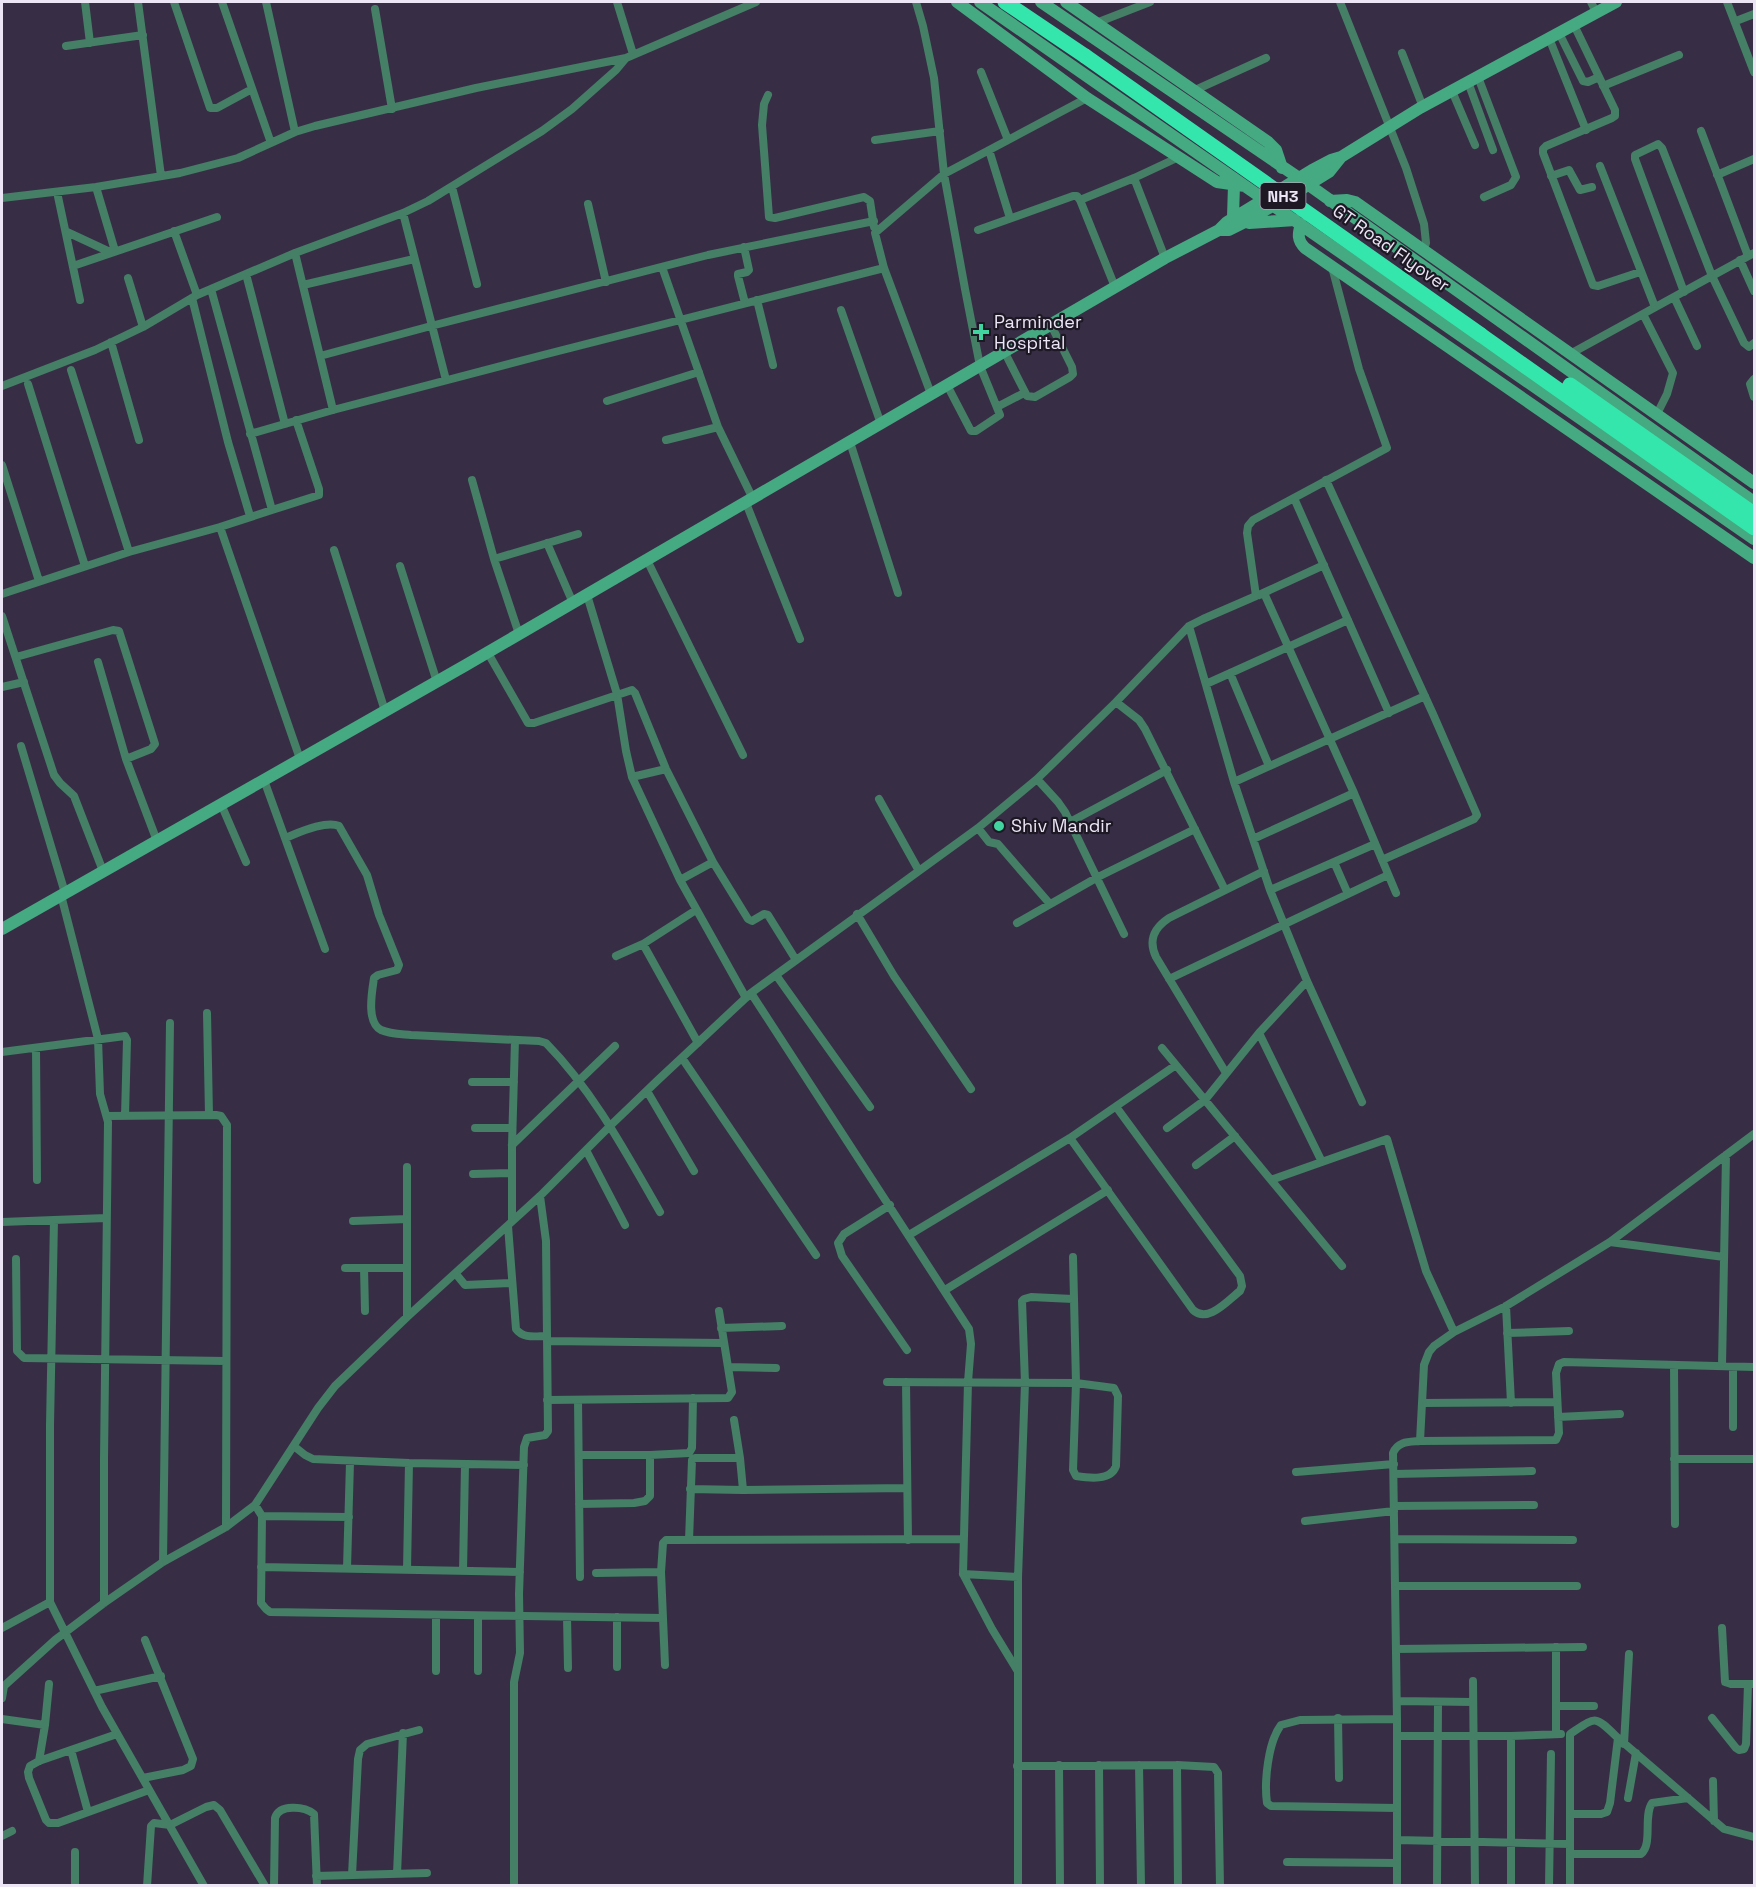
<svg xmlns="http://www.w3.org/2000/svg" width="1756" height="1887" font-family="'Space Grotesk',sans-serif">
<rect width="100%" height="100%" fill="#372e46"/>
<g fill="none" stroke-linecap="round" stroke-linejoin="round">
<path stroke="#447f66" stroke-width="8" d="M 85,2 L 90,43
M 138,2 L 161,176
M 174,2 L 210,108 L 217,108 L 252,89
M 222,2 L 271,143
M 266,2 L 295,132
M 617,2 L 633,54
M 916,2 L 923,26 L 934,78 L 944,174 L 965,289 L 980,366 L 1000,415 L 976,431 L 971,431 L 947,385
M 1340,2 L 1406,168 L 1424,224 L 1426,243 L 1424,250
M 1591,2 L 1596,12
M 1727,2 L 1754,72
M 375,9 L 392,109
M 1736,21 L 1754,14
M 1096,23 L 1150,2
M 1574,25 L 1615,110 L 1615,116 L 1612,118 L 1546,146 L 1543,149 L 1543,153 L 1593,285 L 1598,286 L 1640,272
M 1559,33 L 1583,81 L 1588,82 L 1599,77
M 1549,38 L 1586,130
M 66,46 L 143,35
M 1402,53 L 1423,107
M 981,72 L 1008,140
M 1478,77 L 1516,177 L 1511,185 L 1484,197
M 1468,82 L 1493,150
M 1603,86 L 1679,55
M 1193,91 L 1266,58
M 1452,91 L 1475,145
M 768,95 L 764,104 L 762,125 L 769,217 L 775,218 L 864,197 L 870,201 L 874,227
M 1701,131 L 1748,256
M 875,140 L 940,131
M 989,150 L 1010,218
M 1600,166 L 1655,307
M 1717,175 L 1754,159
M 1551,176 L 1569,170 L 1580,190 L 1592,187
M 1134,178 L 1165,258
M 96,187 L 115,251
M 452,187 L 477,284
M 57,192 L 80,300
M 2,198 L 96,187 L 180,173 L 238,158 L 295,132 L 315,126 L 476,88 L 626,58
M 1080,200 L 1115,287
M 588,204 L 606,282
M 403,213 L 446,380
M 978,230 L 1073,196 L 1077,196 L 1080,200 L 1134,178 L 1179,157
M 174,231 L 197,295
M 67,232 L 110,252
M 744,247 L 749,270 L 747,272 L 738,274 L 738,276 L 745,303
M 295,253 L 333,410
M 1740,260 L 1754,291
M 73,266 L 217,217
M 662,267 L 718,427 L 753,499
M 246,274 L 285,424
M 128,278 L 143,327
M 303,285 L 414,259
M 211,289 L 272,510 L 319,495 L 319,489 L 296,420
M 1684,292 L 1635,159 L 1635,155 L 1656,145 L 1658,144 L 1662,148 L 1712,276 L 1744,343 L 1749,347 L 1754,343
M 1674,297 L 1697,346
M 192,298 L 228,442 L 250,516
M 757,300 L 773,365
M 841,310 L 881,424
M 1643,314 L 1673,373 L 1667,394 L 1657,414
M 111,342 L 139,440
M 1004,351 L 1027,396 L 1035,397 L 1070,377 L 1073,374 L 1072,367 L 1051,325
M 1570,354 L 1754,253
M 320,356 L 431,326 L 708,255 L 874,221
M 71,370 L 129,552
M 1754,379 L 1750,384 L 1754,397
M 28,384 L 85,566
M 2,386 L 95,350 L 143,327 L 197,295 L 295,253 L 403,213 L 428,201 L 542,131 L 572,109 L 616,70 L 626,58 L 756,2
M 931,394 L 884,268 L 875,233 L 944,174 L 1087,98
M 607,401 L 699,372
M 997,407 L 1024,393
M 250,434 L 333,410 L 543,355 L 884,268
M 666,440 L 718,427
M 850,442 L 898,593
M 2,465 L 39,581
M 472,480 L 494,559 L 519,634
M 1326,480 L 1433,714 L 1477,815 L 1474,819 L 1382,860
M 1294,498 L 1389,713
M 746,503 L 800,639
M 272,510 L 220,527 L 300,759
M 547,543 L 573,603
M 334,550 L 385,711
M 494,559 L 578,534
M 647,560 L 743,755
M 400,566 L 437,682
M 1264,593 L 1354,793 L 1396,893
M 2,594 L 129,552 L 220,527
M 587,595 L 617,694 L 626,751 L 632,777 L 680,880 L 746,998
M 1259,595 L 1324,565
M 2,616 L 54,775 L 60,783 L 74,796 L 103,871
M 1189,626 L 1234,782 L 1270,890 L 1307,981 L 1362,1102
M 488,653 L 528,723 L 534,723 L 632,690 L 635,693 L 666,769 L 713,862 L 680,880
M 16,657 L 113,630 L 119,631 L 155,744 L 151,749 L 126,759
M 98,662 L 126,759 L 157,841
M 1230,673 L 1269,766
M 1206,684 L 1348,620
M 2,687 L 24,682
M 1116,702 L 1139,720 L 1145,729 L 1225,890
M 21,746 L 65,893
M 632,777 L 666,769
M 1037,779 L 1058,802 L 1065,812 L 1124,934
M 264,780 L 325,949
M 1234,782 L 1425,696
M 879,799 L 919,871
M 221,804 L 246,862
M 1070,822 L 1167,770
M 978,828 L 989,842 L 998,844 L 1050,904
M 285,838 C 298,833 326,820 339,826 L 367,875 L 379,915 L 399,965 L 397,970 L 378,975 L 374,978 C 372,992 366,1022 381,1030 C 390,1034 401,1034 411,1035 L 539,1041 L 546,1043 C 594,1092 626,1153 660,1212
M 1253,839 L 1354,793
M 713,862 L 748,919 L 752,921 L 764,914 L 768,915 L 796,960
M 1334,862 L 1348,894
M 1270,890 L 1375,844
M 61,895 L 98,1039 L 100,1094 L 108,1122 L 104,1459 L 104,1603
M 857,914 L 894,976 L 971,1089
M 1017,923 L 1098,877 L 1195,829
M 643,944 L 698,1043
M 616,956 L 643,944 L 696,910
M 776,975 L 870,1107
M 1169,979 L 1388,875
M 751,993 L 969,1329 L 971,1344 L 968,1382 L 963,1574 L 1018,1577 L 1025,1383 L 1022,1301 L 1024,1299 L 1031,1297 L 1073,1299
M 207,1013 L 209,1115
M 1259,1033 L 1322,1162
M 36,1048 L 37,1180
M 1162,1048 L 1342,1266
M 2,1052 L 125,1036 L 127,1040 L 125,1116
M 682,1058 L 816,1255
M 1226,1073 L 1156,957 C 1148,940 1154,928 1169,918 L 1264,871
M 472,1082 L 514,1082
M 647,1091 L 694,1171
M 107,1116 L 216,1115 L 221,1116 L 227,1125 L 226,1527
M 475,1128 L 512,1128
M 1167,1128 L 1205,1100 L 1259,1033 L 1307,981
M 1070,1138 L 1193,1310 C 1208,1324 1228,1300 1240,1291 L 1242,1286 L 1240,1276 L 1117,1108
M 512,1145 L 615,1046
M 586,1150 L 625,1225
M 1196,1165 L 1235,1136
M 407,1167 L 407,1317
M 473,1174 L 512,1173
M 1271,1180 L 1387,1139 L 1426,1271 L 1454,1332
M 890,1205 L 844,1234 L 838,1243 L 842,1256 L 907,1350
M 54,1220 L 50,1425 L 50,1602 L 102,1707 L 204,1886
M 353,1221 L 407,1219
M 512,1221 L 512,1145 L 515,1040
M 2,1222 L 106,1218
M 508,1226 L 516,1329 C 523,1339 536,1336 546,1336
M 909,1235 L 1070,1138 L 1176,1065
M 1610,1242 L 1724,1257
M 16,1259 L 17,1351 L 24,1358 L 226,1361
M 345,1268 L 407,1268
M 364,1268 L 365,1311
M 456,1274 L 465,1285 L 512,1283
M 945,1290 L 1108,1190
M 1506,1306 L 1511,1403
M 721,1328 L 782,1326
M 1507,1333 L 1569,1331
M 547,1341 L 723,1343
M 1674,1365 L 1675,1524
M 1722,1366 L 1726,1155
M 728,1367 L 776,1368
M 1733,1367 L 1733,1427
M 887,1382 L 1076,1383 L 1114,1388 L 1118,1396 L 1116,1466 C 1111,1481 1089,1478 1076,1476 L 1073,1470 L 1076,1383 L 1073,1257
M 906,1382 L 908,1540
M 547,1400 L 728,1398 L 732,1392 L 719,1311
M 578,1400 L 580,1577
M 1422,1403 L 1557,1402
M 1558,1417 L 1620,1414
M 734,1420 L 740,1458 L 743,1490
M 1420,1441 L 1556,1440 L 1559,1433 L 1556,1373 L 1559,1364 L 1564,1362 L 1754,1367
M 295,1447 L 305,1455 L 313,1459 L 409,1463 L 524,1465
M 579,1455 L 650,1455 L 689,1453 L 692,1448 L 693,1398
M 1674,1459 L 1754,1459
M 1296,1472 L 1394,1464
M 1394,1474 L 1532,1471
M 690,1489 L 743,1490 L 906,1488
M 579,1504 L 634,1503 L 645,1501 L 650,1496 L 650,1455
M 255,1505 L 262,1516 L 261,1603 L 266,1609 L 270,1612 L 663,1618
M 1394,1506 L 1534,1505
M 262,1516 L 349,1517
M 1305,1521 L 1394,1511
M 1395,1539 L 1573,1540
M 689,1540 L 692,1460 L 695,1458 L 740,1458
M 163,1562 L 170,1023
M 261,1567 L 520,1572
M 347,1568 L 350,1462
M 407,1570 L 409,1463
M 463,1571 L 465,1465
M 596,1573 L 661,1572
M 963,1574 L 992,1629 L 1017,1670
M 1395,1586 L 1577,1586
M 478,1616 L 478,1671
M 567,1617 L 568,1668
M 617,1617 L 617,1667
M 2,1628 L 50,1602
M 1722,1628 L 1725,1682 L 1731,1684 L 1754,1684
M 1556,1647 L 1556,1734
M 1396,1649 L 1583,1647
M 665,1665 L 661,1572 L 663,1543 L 666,1540 L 964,1539
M 436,1671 L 436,1615
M 1473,1681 L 1475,1886
M 94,1691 L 161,1676
M 2,1698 L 4,1686 L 55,1640 L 104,1603 L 163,1562 L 226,1527 L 255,1505 L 318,1408 L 335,1386 L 407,1317 L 540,1196 L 611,1125 L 658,1080 L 751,993 L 978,828 L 1037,779 L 1116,702 L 1189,626 L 1203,619 L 1256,596 L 1247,533 L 1248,526 L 1253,520 L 1387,448 L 1359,369 L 1332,267
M 1397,1701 L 1473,1702
M 1556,1706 L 1594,1706
M 1338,1718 L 1339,1778
M 1712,1718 L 1736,1748 L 1739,1750 L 1744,1749 L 1746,1744 L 1748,1684
M 2,1719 L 45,1725
M 1397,1719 L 1300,1720 L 1281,1725 C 1268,1742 1264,1782 1267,1803 L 1271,1806 L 1397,1808
M 117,1734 L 39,1761 L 30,1766 L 28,1772 L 29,1778 L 46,1820 L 49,1823 L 58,1823 L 149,1790
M 1397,1736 L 1511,1736 L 1511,1886
M 1511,1736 L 1561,1734
M 1624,1744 L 1629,1654
M 71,1750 L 88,1812
M 39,1761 L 45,1725 L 49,1684
M 1059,1765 L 1060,1886
M 1099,1765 L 1100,1886
M 1139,1765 L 1141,1886
M 1177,1765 L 1178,1886
M 1017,1766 L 1177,1765 L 1214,1767 L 1218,1773 L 1220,1886
M 143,1778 L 183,1770 L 191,1766 L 193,1759 L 145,1640
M 1713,1781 L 1714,1821
M 1628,1798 L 1636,1753
M 1571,1814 L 1601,1814 L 1607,1812 L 1610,1803 L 1618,1738
M 2,1836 L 12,1831
M 1397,1840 L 1570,1844
M 1570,1854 L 1641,1854 C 1653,1844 1643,1816 1652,1803 L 1688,1798
M 1287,1862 L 1397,1863
M 397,1874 L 403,1733
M 352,1875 L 358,1759 L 360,1750 L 367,1744 L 419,1730
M 316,1876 L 427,1873
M 75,1886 L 75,1852
M 147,1886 L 151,1826 L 154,1823 L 170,1825 L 206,1807 L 214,1805 L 220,1810 L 265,1886
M 274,1886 L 275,1818 C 279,1804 304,1806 314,1814 L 317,1886
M 514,1886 L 514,1682 L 520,1653 L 519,1594 L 524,1447 L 527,1438 L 545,1435 L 548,1431 L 546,1241 L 540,1196
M 1018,1886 L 1018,1577
M 1397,1886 L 1397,1719 L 1393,1453 C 1398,1441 1409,1442 1420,1441 L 1424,1365 L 1429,1352 L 1434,1346 L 1454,1332 L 1506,1306 L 1610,1242 L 1754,1134
M 1437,1886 L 1438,1702
M 1549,1886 L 1551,1754
M 1570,1886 L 1570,1734 C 1597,1716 1594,1715 1618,1738 L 1724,1829 L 1754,1837"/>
<path stroke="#45a982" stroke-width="12" d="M 957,2 L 1087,98 L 1217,182 L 1245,186
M 980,2 C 1238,181 1496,361 1754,539
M 1041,2 L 1299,178 L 1754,502
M 1066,2 L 1268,142 L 1276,150 L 1282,168
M 1330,201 L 1347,200 L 1355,202 L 1754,483
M 1233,217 L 1234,185
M 1249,223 L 1295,220
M 1301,224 C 1298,234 1297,240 1305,248 L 1754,558
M 1219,230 L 1229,230 L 1243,223 L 1308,185 L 1329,172 L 1341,157
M 2,929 L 466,665 L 1165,258 L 1219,230 L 1227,222 L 1312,170 L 1331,160 L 1341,157 L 1420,108 L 1616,2"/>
<path stroke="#34e6ab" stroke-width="15" d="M 1005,2 L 1085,56
M 1481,335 L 1754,528
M 1570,385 L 1754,514"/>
<path stroke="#34e6ab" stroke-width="15" d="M 1085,56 L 1481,335"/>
</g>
<g fill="#42d4a0" stroke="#1d1824" stroke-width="2">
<path d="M978 323h6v6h6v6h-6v6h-6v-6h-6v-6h6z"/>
<circle cx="999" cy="826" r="6"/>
</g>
<g text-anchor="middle" stroke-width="4.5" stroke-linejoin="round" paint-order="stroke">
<rect fill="#1d1824" stroke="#ada8b6" stroke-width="1.5" x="1260.5" y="183" width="45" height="26" rx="4.5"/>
<g font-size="16" font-weight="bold" fill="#ebe5f5">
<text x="1283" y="202">NH3</text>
</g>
<g font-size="18" fill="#ebe5f5" stroke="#1d1824">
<text transform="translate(1391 248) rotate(35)" y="6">GT Road Flyover</text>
</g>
<g font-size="18" fill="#ebe5f5" stroke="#1d1824" text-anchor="start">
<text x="994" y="328">Parminder<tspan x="994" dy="21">Hospital</tspan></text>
<text x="1011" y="832">Shiv Mandir</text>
</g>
</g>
<rect width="1756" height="1887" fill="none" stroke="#ebe5f5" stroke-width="6"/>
</svg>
